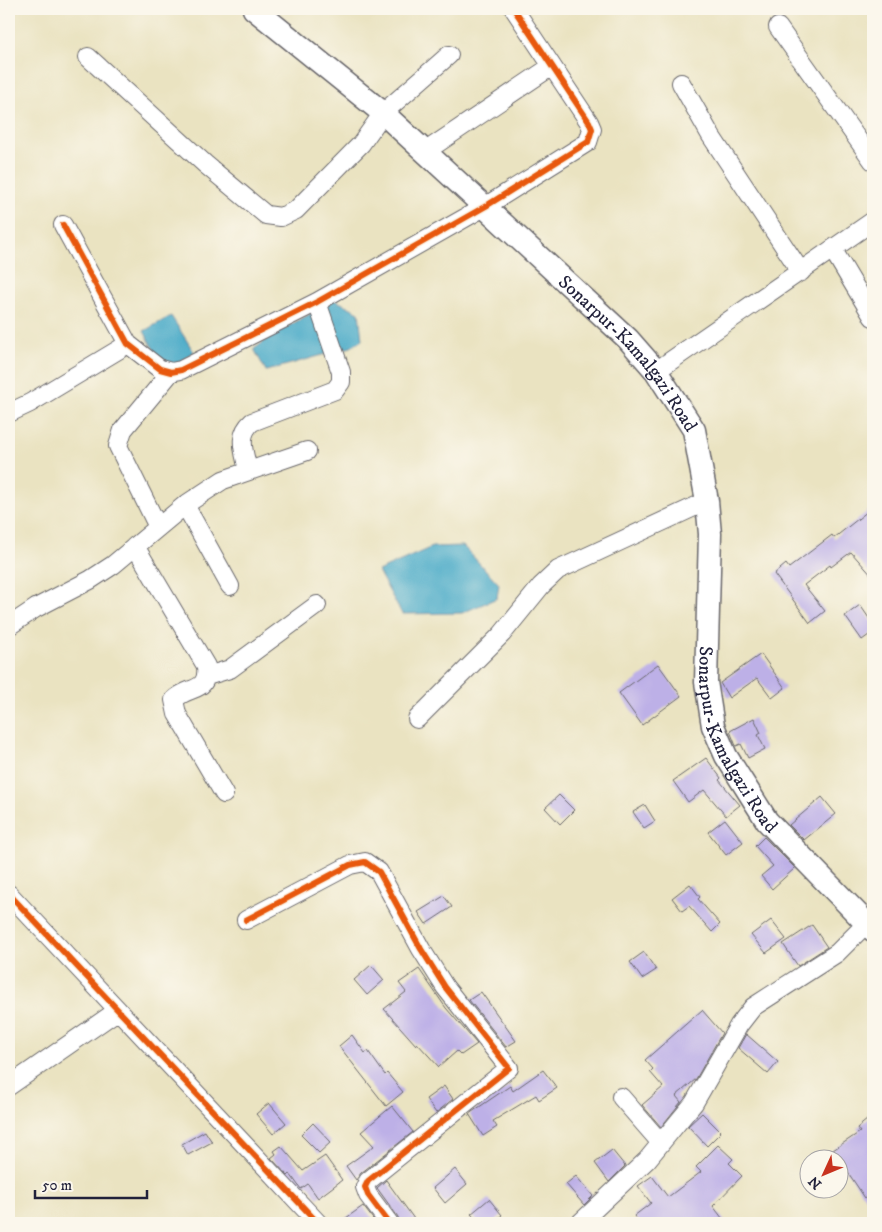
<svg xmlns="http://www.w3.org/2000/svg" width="882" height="1232" font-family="'IM FELL DW Pica',serif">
<rect width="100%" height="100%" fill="#fbf7ec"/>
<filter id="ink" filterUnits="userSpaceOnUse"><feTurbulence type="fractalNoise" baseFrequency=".02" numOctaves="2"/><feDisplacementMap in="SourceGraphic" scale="10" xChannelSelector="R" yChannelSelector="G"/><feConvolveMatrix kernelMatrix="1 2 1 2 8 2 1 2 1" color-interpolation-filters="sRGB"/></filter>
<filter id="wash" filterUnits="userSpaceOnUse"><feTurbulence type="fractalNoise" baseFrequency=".0096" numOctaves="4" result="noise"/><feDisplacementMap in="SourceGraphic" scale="20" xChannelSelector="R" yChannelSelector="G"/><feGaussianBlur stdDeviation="1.12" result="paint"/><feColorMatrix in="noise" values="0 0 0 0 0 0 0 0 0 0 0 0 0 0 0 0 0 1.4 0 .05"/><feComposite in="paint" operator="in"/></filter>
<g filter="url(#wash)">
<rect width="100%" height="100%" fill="#eae3c1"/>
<path fill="#48aac8" stroke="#356682" d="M 335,300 L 359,312 L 362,340 L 351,347 L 266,371 L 254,349 L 276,333 Z
M 171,316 L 194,352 L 177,365 L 161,363 L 144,331 Z
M 463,546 L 499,584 L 497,598 L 462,613 L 402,614 L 378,571 L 432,547 Z"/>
<g id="blocks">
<path fill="#bdb0e7" d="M 873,507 L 873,577 L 851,552 L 831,567 L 830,565 L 804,585 L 825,611 L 810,623 L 774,574 L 786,564 L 789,568 L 832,535 L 834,538 Z
M 860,605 L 873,624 L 873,632 L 862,640 L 845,616 Z
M 761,654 L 785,688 L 772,698 L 757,678 L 729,698 L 720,683 Z
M 658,664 L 681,696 L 642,725 L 619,693 Z
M 754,718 L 761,733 L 758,735 L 765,749 L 748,758 L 741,744 L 736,746 L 730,731 Z
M 706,758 L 721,778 L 719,780 L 740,805 L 726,816 L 704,790 L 688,802 L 673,781 Z
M 559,795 L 574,810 L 560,824 L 545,808 Z
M 822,797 L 836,814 L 804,840 L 789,825 Z
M 645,805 L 655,821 L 644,828 L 633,812 Z
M 725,819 L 743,842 L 726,855 L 708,832 Z
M 764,837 L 795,868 L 772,889 L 761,876 L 773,866 L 755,846 Z
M 690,884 L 700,897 L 698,899 L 720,924 L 712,932 L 689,906 L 682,911 L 672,898 Z
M 444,896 L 452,907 L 426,924 L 418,912 Z
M 771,920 L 786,939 L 766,953 L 751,935 Z
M 812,925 L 827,947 L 798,966 L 783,944 Z
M 644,952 L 656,970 L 642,979 L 630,962 Z
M 371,965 L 384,980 L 367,995 L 354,980 Z
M 419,969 L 446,1008 L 477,1044 L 461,1055 L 457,1051 L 439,1067 L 417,1043 L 416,1045 L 384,1009 L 406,992 L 399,983 Z
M 481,992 L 516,1041 L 506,1047 L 469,1000 Z
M 702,1010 L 722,1033 L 696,1079 L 676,1096 L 681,1102 L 661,1127 L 642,1105 L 663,1087 L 650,1072 L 653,1069 L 645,1060 Z
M 746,1034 L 778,1062 L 768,1074 L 738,1048 Z
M 352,1035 L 365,1053 L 368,1051 L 385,1075 L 387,1073 L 403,1092 L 386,1106 L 339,1046 Z
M 543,1070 L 557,1088 L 539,1100 L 536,1095 L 493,1121 L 497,1127 L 483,1136 L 469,1114 L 510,1086 L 513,1091 Z
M 444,1086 L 453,1099 L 436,1113 L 426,1099 Z
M 269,1103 L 286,1123 L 273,1134 L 256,1114 Z
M 392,1106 L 413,1132 L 361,1173 L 356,1180 L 346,1166 L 374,1146 L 361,1132 Z
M 702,1113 L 721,1132 L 707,1146 L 688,1126 Z
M 873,1115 L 873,1192 L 865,1198 L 833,1150 L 860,1132 L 857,1128 Z
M 313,1123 L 331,1142 L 319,1153 L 301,1135 Z
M 205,1131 L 212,1142 L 188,1155 L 182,1144 Z
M 718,1145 L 733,1159 L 729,1163 L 742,1176 L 713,1206 L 726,1223 L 640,1223 L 634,1216 L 651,1203 L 638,1186 L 652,1176 L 668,1197 L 701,1172 L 696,1167 Z
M 281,1146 L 303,1171 L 325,1156 L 342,1180 L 318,1198 L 308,1184 L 301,1189 L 290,1174 L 288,1176 L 271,1158 L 276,1154 L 274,1151 Z
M 612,1150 L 625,1166 L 609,1182 L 595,1163 Z
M 455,1169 L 467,1184 L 445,1203 L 433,1188 Z
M 576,1176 L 593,1196 L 584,1205 L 566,1184 Z
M 386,1180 L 417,1223 L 399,1223 L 398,1217 L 377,1188 Z
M 489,1199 L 502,1215 L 493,1223 L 479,1223 L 471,1214 Z
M 363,1206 L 376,1223 L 339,1223 Z"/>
</g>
</g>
<g filter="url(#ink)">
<use href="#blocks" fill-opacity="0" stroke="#68666a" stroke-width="1"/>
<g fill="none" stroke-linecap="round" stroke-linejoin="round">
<g stroke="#68666a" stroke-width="20">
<path id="minor" d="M 778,27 L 873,161
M 88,57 L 205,164 L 266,215 L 281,217 L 296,210 L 361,144 L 383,113 L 449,55
M 681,83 L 711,136 L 801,272
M 426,151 L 552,66
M 63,225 L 128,344 L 160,369 L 171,372 L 181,370 L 317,302 L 486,206 L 588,142 L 592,129 L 589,122 L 514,9
M 833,250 L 873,317
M 656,371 L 873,221
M 9,413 L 30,403 L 128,344
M 248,471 C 245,453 236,436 252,422 L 335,390 L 341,382 L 341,372 L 317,302
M 185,505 L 230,586
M 158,527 L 118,446 L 123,430 L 171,372
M 135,546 L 206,666 C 209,694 188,685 174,700 L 177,714 L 224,794
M 9,626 L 36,608 L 90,580 L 113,565 L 185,505 L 223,480 L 307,451
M 207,676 L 230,669 L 317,605
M 417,719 L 502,634 L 541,586 L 558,570 L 707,501
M 9,894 L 318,1223
M 246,920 L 350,865 L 365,862 L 379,872 L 421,949 L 445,987 L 509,1068 L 368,1181 L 365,1187 L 368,1195 L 389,1223
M 9,1086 L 117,1011
M 621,1097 L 661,1143
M 580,1223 L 647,1160 L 679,1121 L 694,1103 L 739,1025 L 753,1007 L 837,953 L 866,924"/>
</g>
<g stroke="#68666a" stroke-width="25">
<g id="major">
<path id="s1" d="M 254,9 L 383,113 L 628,339 L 656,371 L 694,430 L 707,501 L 710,534 L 706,682 L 713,726 L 726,756 L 767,821 L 873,930"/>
</g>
</g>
<use href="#minor" stroke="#fff" stroke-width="18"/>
<use href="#major" stroke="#fff" stroke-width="22"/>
<g stroke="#fbf7ec" stroke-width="9">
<path id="cycleway" d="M 63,225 L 128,344 L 160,369 L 171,372 L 181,370 L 317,302 L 486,206 L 588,142 L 592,129 L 589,122 L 514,9
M 9,894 L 318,1223
M 246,920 L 350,865 L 365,862 L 379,872 L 421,949 L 445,987 L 509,1068 L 368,1181 L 365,1187 L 368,1195 L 389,1223"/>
</g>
<use href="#cycleway" stroke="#e8590c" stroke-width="6"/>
</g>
</g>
<g text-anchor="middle" stroke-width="4" stroke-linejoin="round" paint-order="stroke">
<g font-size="19" fill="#22223b" stroke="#fbf7ec">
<text dy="7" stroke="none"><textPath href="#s1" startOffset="510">Sonarpur-Kamalgazi Road</textPath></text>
<text dy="7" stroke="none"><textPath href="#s1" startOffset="930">Sonarpur-Kamalgazi Road</textPath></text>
</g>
</g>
<rect width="882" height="1232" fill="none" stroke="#fbf7ec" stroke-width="30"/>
<g transform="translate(824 1174) rotate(226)"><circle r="24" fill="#fbf7ec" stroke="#a4a2a5"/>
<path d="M0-4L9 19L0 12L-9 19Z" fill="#c8321e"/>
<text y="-8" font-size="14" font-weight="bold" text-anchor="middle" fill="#22223b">N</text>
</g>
<path d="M35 1190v8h112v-8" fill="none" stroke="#22223b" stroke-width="2.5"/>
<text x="42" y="1190" font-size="15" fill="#22223b" stroke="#fbf7ec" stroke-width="4" paint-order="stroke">50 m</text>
</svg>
